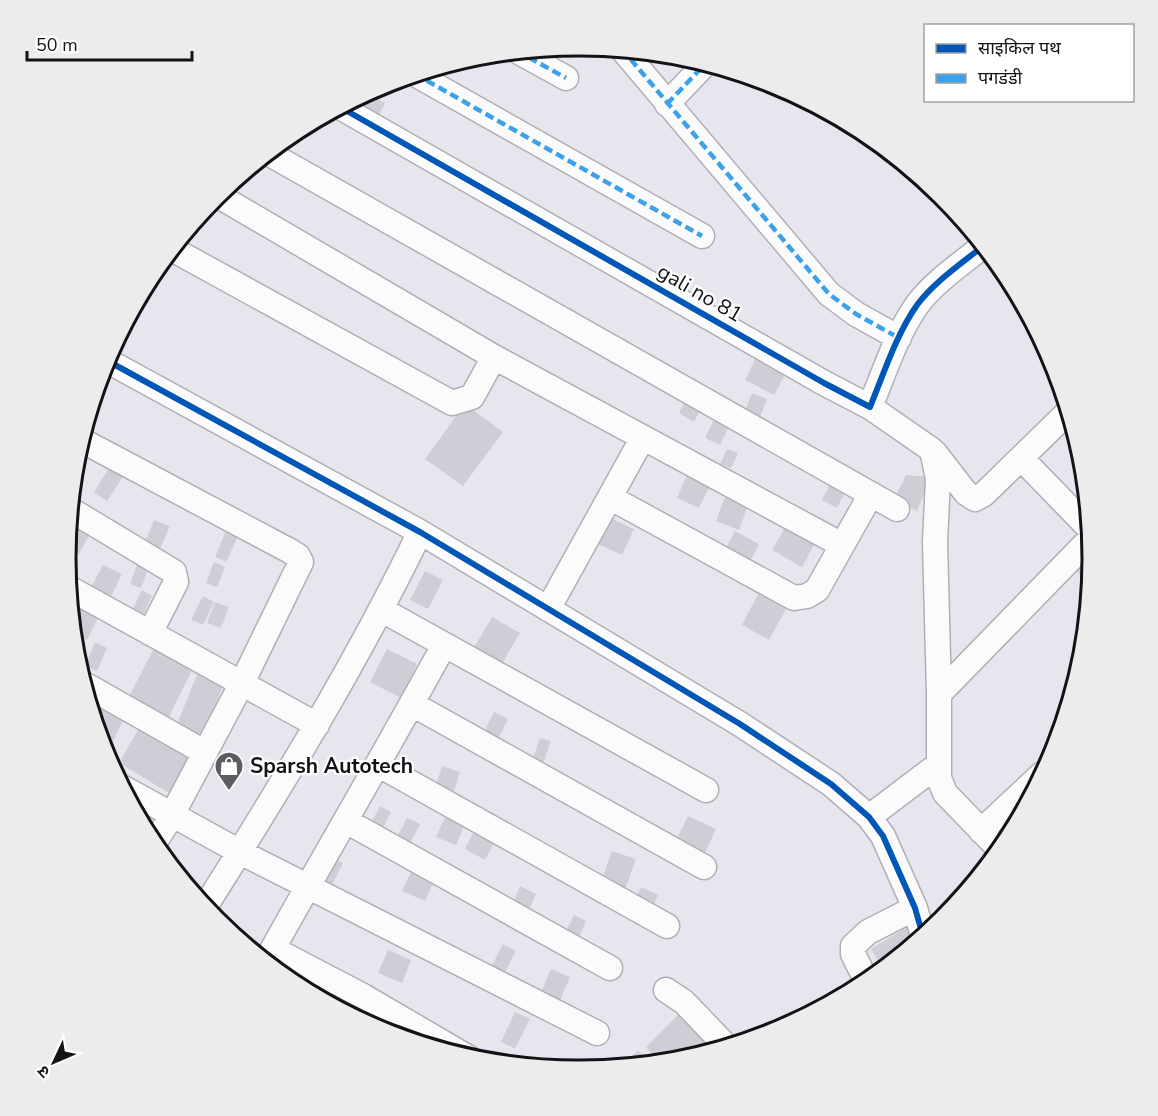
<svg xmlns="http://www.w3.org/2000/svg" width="1158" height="1116" font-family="'Nunito Sans','Noto Sans Devanagari',sans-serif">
<rect width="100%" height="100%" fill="#e7e6ee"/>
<path fill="#d0cdd7" d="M 365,93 L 385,103 L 377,119 L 358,109 Z
M 758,353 L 788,369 L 774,395 L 745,380 Z
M 690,392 L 705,401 L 694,422 L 679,413 Z
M 752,393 L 767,399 L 758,422 L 743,415 Z
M 465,404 L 503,432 L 463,486 L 425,459 Z
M 716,415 L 731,422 L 720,445 L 705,438 Z
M 727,449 L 738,453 L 731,468 L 720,464 Z
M 109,468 L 123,477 L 107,501 L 94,492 Z
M 688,473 L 711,484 L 699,508 L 677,498 Z
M 906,475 L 931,477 L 917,511 L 894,500 Z
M 834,476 L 849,484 L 837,508 L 822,500 Z
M 725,497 L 748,505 L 739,530 L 716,521 Z
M 604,515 L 634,529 L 622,555 L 592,541 Z
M 154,520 L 170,526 L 159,551 L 144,545 Z
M 78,522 L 92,530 L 79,554 L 67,547 L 68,540 Z
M 784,529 L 814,545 L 802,567 L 772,550 Z
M 226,531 L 238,536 L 226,562 L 215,557 Z
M 735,531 L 759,544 L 745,571 L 721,558 Z
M 1091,546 L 1092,558 L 1089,584 L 1071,565 Z
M 138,562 L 149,567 L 141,588 L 130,584 Z
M 214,562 L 225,567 L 217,587 L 206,583 Z
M 103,565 L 122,574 L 109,601 L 89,591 Z
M 425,571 L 443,580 L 428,609 L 410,600 Z
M 142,590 L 152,596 L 140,621 L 130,615 Z
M 758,594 L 786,609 L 769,640 L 742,625 Z
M 203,596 L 214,602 L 203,625 L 191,620 Z
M 215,602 L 229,607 L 221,628 L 207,623 Z
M 82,605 L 100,613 L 87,640 L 73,634 L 73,625 Z
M 492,617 L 520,633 L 501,665 L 473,649 Z
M 95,642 L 107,648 L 97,671 L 85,666 Z
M 155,646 L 194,666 L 168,719 L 128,699 Z
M 387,649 L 417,664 L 401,698 L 370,682 Z
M 198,672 L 224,683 L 203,737 L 176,727 Z
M 86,692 L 127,712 L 106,756 L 105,754 Z
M 494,712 L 508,719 L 496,743 L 482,736 Z
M 144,720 L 196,751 L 171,794 L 119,763 Z
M 540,738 L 551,741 L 543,764 L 532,761 Z
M 442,766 L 460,772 L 452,797 L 434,792 Z
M 380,806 L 391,812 L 380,834 L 368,829 Z
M 448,810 L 467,819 L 456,845 L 436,837 Z
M 688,816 L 716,829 L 704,855 L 676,841 Z
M 407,818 L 420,824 L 408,848 L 395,841 Z
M 476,827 L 497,838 L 485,860 L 465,849 Z
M 612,851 L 636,859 L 625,890 L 601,882 Z
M 330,857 L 343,863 L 332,885 L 319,879 Z
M 413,868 L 435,878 L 425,901 L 402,891 Z
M 520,886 L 536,894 L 527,915 L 511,908 Z
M 641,887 L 658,895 L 652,908 L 634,901 Z
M 574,915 L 586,921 L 576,944 L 563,938 Z
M 907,927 L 916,942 L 883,969 L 871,949 Z
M 503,944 L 516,951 L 502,977 L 489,971 Z
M 388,950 L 411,960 L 402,983 L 378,973 Z
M 272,960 L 301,973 L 296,985 L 270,965 Z
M 551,969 L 570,977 L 558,1005 L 539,997 Z
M 307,976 L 343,991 L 337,1007 L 302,989 Z
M 515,1012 L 530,1019 L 515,1049 L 501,1042 Z
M 681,1012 L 715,1050 L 679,1061 L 661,1063 L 646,1047 Z
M 638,1050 L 651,1064 L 621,1067 Z"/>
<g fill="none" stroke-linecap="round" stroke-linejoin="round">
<g stroke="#b1afb5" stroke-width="27">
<path id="minor" d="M 622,49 L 829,294 L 856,314 L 899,338
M 517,51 L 566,78
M 415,74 L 702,236
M 667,104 L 706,63
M 340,107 L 824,383 L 870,407 C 884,373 896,335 917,305 C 934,282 961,264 983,246
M 268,153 L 897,509
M 217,195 L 494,357 L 842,545
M 172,249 L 452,403 L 472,397 L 494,357
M 106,360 L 420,532 L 740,724 L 831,784 L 869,817 L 883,836 L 915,908 L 923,936
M 81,440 L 290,551 L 298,556 L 301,562 L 242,683 L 172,815 L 154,844
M 935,453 L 966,493 L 975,499 L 984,494 L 1068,412
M 1021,458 L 1089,528
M 611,498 L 794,598 L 807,596 L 817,590 L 871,494
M 71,510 L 174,572 L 176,582 L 150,633
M 69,588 L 317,725
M 548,609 L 642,439
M 382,610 L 706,790
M 84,684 L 204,752
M 939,694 L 1090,539
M 412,704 L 704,867
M 939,764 L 939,778 L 945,793 L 1000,850
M 379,765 L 667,926
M 122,787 L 240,852 L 597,1033
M 869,817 L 939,764 L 939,694 L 935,542 L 938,479 L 932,450 L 870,407
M 346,821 L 610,968
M 981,831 L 1042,774
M 205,907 C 282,785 357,662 420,532
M 273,949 L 363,996 L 469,1058
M 266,961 C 324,856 386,752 444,645
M 867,982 L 853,954 L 853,946 L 868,932 L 915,908
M 666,990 L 684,1002 L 727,1047"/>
</g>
<use href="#minor" stroke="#fbfbfc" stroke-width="24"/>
<path stroke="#3da1ea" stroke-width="4.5" stroke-dasharray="9 4.5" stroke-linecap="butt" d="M 622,49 L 829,294 L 856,314 L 899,338
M 517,51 L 566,78
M 415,74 L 702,236
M 667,104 L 706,63"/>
<g stroke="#fff" stroke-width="10">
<path id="cycleway" d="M 340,107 L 824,383 L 870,407 C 884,373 896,335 917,305 C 934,282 961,264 983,246
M 106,360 L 420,532 L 740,724 L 831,784 L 869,817 L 883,836 L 915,908 L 923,936"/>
</g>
<use href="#cycleway" stroke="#0057b8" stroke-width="6"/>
</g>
<defs>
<g id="shop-pin" transform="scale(1.5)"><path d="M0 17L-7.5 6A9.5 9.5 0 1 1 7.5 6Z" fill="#5d5c62" stroke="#fff"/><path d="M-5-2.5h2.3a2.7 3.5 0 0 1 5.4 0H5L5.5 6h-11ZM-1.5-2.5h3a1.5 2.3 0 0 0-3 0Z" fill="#fff"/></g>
</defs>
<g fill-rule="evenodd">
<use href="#shop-pin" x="229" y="766"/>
</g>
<g text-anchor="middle" stroke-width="4.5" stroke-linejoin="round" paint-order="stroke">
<g font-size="21" fill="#131217" stroke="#fff">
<text transform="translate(700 293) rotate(30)" y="7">gali no 81</text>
</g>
<g font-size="21" font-weight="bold" fill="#131217" stroke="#fff" text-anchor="start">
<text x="250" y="773">Sparsh Autotech</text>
</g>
</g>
<path d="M0 0H1158V1116H0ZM578 56H580A502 502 0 0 1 1082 558V558A502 502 0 0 1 580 1060H578A502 502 0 0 1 76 558V558A502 502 0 0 1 578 56Z" fill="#ececec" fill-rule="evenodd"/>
<path fill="none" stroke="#131217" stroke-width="3" d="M578 56H580A502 502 0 0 1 1082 558V558A502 502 0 0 1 580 1060H578A502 502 0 0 1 76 558V558A502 502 0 0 1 578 56Z"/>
<rect x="924" y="24" width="210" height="78" fill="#ffffff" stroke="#a1a0a2" stroke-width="1.5"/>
<rect x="936" y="44" width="30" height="9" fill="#0057b8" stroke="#a1a0a2" stroke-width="1.5"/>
<text x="978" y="54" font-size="18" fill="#131217">साइकिल पथ</text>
<rect x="936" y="74" width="30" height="9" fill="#3da1ea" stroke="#a1a0a2" stroke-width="1.5"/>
<text x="978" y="84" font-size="18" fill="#131217">पगडंडी</text>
<g transform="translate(54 1062) rotate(226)" stroke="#ffffff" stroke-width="4.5" paint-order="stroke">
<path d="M0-4.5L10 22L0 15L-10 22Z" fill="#131217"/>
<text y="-9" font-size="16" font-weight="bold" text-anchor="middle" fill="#131217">उ</text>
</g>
<path d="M27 51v9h165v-9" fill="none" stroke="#131217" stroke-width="3"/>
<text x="36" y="51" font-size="18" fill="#131217" stroke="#ffffff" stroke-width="4.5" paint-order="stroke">50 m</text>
</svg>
